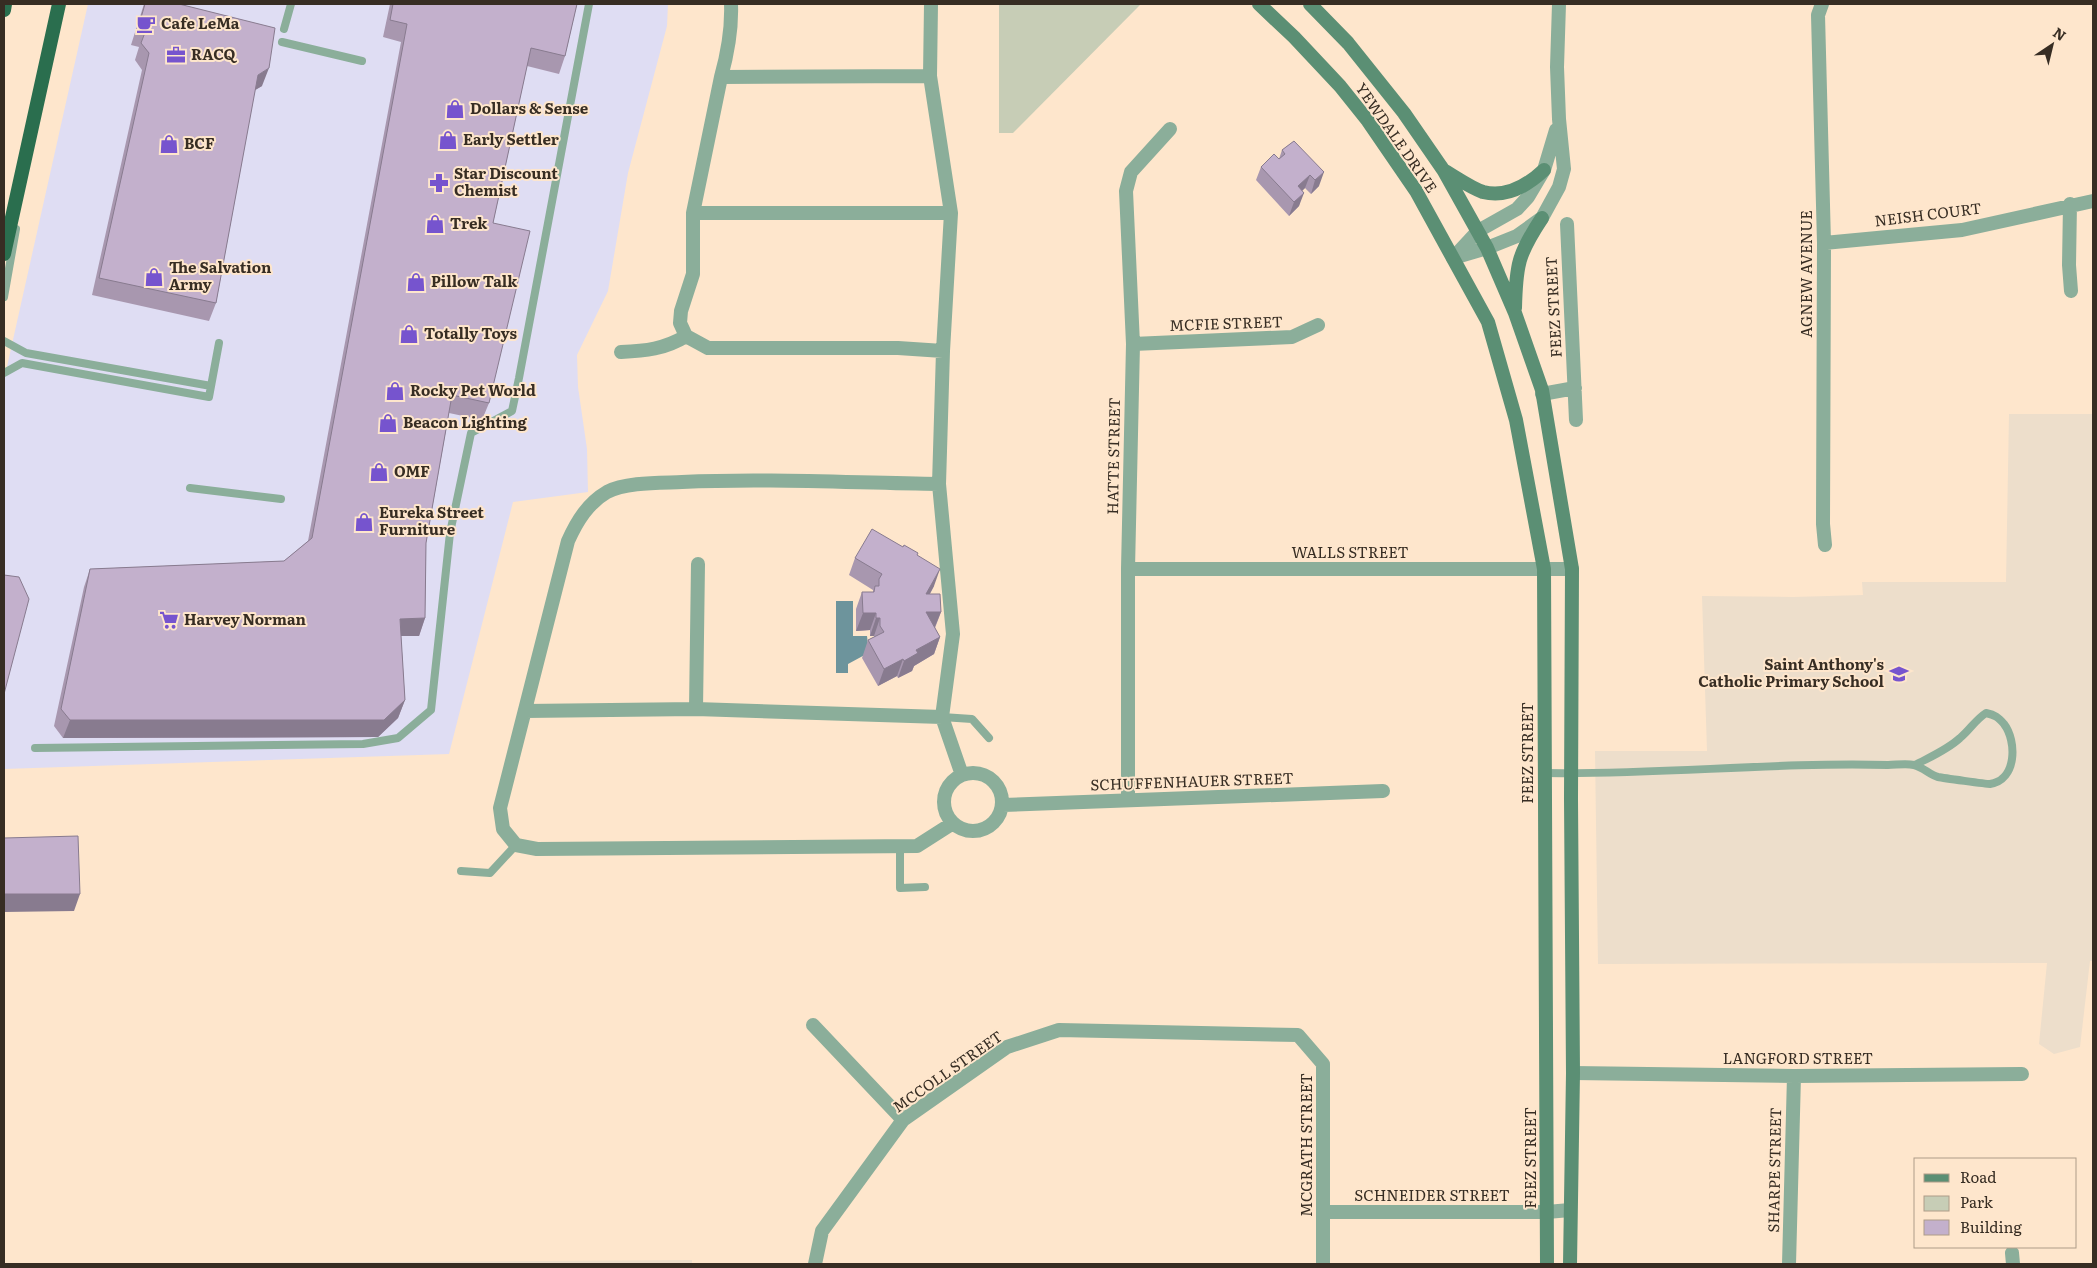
<svg xmlns="http://www.w3.org/2000/svg" width="2097" height="1268" font-family="Literata,serif">
<rect width="100%" height="100%" fill="#fee6cc"/>
<path fill="#dfddf3" d="M 88,4 L 668,4 L 667,26 L 628,173 L 608,291 L 577,355 L 578,387 L 587,449 L 588,492 L 513,502 L 449,754 L 4,769 L 4,380 Z"/>
<path fill="#eddecb" d="M 2009,414 L 2093,414 L 2093,961 L 2090,961 L 2080,1047 L 2054,1054 L 2039,1044 L 2047,963 L 1598,964 L 1595,751 L 1707,751 L 1702,596 L 1793,597 L 1863,595 L 1862,582 L 2006,582 Z
M 692,1260 L 692,1264 L 64,1264 Z"/>
<path fill="#c7cdb6" d="M 999,4 L 1141,4 L 1013,133 L 999,133 Z"/>
<path fill="#6d949c" d="M 836,601 L 853,601 L 853,636 L 867,636 L 868,644 L 872,651 L 848,664 L 848,673 L 836,673 Z"/>
<g fill="none" stroke-linecap="round" stroke-linejoin="round">
<path stroke="#8bae9a" stroke-width="8" d="M 284,29 L 291,4
M 282,42 L 362,61
M 4,297 L 16,229
M 4,341 L 26,353 L 211,386
M 4,373 L 22,363 L 209,397 L 219,343
M 190,488 L 281,499
M 942,717 L 972,719 L 989,738
M 35,748 L 363,744 L 398,738 L 431,710 L 450,533 L 471,433 L 512,411 L 519,378 L 589,4
M 1544,773 C 1659,775 1773,762 1888,765 C 1896,765 1906,763 1914,765 C 1923,767 1930,775 1938,777 C 1943,778 1986,784 1990,784 C 2017,780 2017,741 2004,724 C 1998,717 1995,715 1986,713 C 1975,720 1970,730 1960,738 C 1947,750 1930,757 1915,765
M 900,846 L 900,888 L 925,887
M 461,871 L 490,873 L 516,845"/>
<path stroke="#8bae9a" stroke-width="14" d="M 731,4 C 732,29 728,52 721,77 L 693,213 L 693,274 L 681,311 L 680,323 L 686,336 L 708,348 L 898,348 L 943,351
M 931,4 L 930,76 L 951,213 L 943,351 L 939,484 L 953,634 L 942,717 L 962,775
M 1822,4 L 1818,15 L 1824,243 L 1823,524 L 1825,545
M 721,77 L 930,76
M 2070,204 L 2069,265 L 2071,291
M 693,213 L 951,213
M 1567,224 L 1576,420
M 1824,243 L 1962,230 L 2093,201
M 1133,344 L 1292,337 L 1318,325
M 621,352 C 645,351 665,349 686,336
M 1542,394 L 1575,388
M 939,484 C 854,483 767,478 682,482 C 661,483 626,482 607,492 C 588,503 577,521 568,541 L 500,808 L 503,829 L 516,845 L 537,849 L 917,846 L 953,823
M 1128,569 L 1572,569
M 696,709 L 698,564
M 525,711 L 696,709 L 942,717
M944 802a29 29 0 1 1 58 0a29 29 0 1 1-58 0Z
M 1128,800 L 1128,569 L 1133,344 L 1126,191 L 1131,172 L 1170,129
M 1003,805 L 1383,791
M 813,1025 L 903,1120
M 1573,1073 L 1794,1076 L 2022,1074
M 1324,1212 L 1547,1212 L 1570,1210
M 2012,1253 L 2013,1264
M 815,1264 L 822,1231 L 903,1120 L 1007,1047 L 1059,1030 L 1298,1035 L 1323,1064 L 1323,1264
M 1789,1264 L 1794,1076"/>
<path stroke="#8bae9a" stroke-width="14" d="M 1453,258 L 1487,248 L 1517,236 L 1542,218 L 1559,187 L 1564,169 L 1559,119 L 1557,67 L 1559,4
M 1453,258 L 1478,231 L 1517,209 L 1528,197 L 1544,170 L 1556,130"/>
<path stroke="#5b8f74" stroke-width="14" d="M 1259,4 L 1294,37 L 1340,86 L 1368,121 L 1416,191 L 1488,322 L 1516,420 L 1544,569 L 1547,1264
M 1310,4 L 1348,43 L 1404,113 L 1444,171 L 1487,248 L 1515,313 L 1542,390 L 1572,569 L 1571,799 L 1573,1073 L 1570,1264
M 1445,171 C 1457,178 1471,188 1483,192 C 1506,198 1528,185 1544,170
M 1515,308 C 1516,265 1518,254 1542,218"/>
<path stroke="#2a6e4e" stroke-width="14" d="M 4,10 L 5,4
M 4,254 L 59,4"/>
</g>
<path fill="#a897af" d="M 144,4 L 179,4 L 262,86 L 255,90 L 216,303 L 209,321 L 92,295 L 142,70 L 135,60 L 139,47 L 131,45 Z
M 390,4 L 577,4 L 565,56 L 559,74 L 527,66 L 493,223 L 489,403 L 482,420 L 449,413 L 426,543 L 425,618 L 419,636 L 401,636 L 405,700 L 398,718 L 378,737 L 63,738 L 54,726 L 84,587 L 90,569 L 284,561 L 308,541 L 401,42 L 383,37 Z
M 1294,141 L 1319,186 L 1311,194 L 1305,188 L 1302,191 L 1299,206 L 1289,216 L 1256,180 L 1261,167 L 1279,159 L 1282,150 Z
M 917,555 L 934,586 L 930,594 L 941,612 L 935,628 L 940,637 L 934,654 L 914,666 L 912,671 L 898,678 L 897,676 L 878,686 L 862,658 L 868,640 L 874,637 L 874,636 L 870,636 L 870,630 L 856,631 L 856,609 L 862,592 L 873,592 L 873,590 L 849,575 L 855,558 Z"/>
<path fill="#887b8f" d="M 269,68 L 262,86 L 252,92 L 258,75 Z
M 1324,172 L 1319,186 L 1311,194 L 1315,180 Z
M 1310,175 L 1305,188 L 1293,199 L 1298,186 Z
M 1304,193 L 1299,206 L 1289,216 L 1294,202 Z
M 940,569 L 934,586 L 920,611 L 926,594 Z
M 926,612 L 941,612 L 934,629 Z
M 863,613 L 876,613 L 870,630 L 856,631 Z
M 425,618 L 419,636 L 394,636 L 400,619 Z
M 876,618 L 880,618 L 874,636 L 870,636 Z
M 940,637 L 934,654 L 914,666 L 912,671 L 898,678 L 904,661 L 916,650 Z
M 903,659 L 897,676 L 878,686 L 884,669 Z
M 405,700 L 398,718 L 378,737 L 63,738 L 70,720 Z
M 4,894 L 80,894 L 74,911 L 4,912 Z"/>
<path fill="#c3b0cc" stroke="#887b8f" d="M 145,4 L 179,4 L 275,28 L 269,68 L 258,75 L 216,303 L 99,278 L 149,53 L 141,43 L 146,30 L 138,28 Z
M 393,4 L 577,4 L 565,56 L 531,48 L 493,223 L 530,231 L 489,403 L 452,395 L 426,543 L 425,618 L 400,619 L 405,700 L 384,720 L 70,720 L 61,709 L 90,569 L 284,561 L 312,538 L 407,24 L 390,20 Z
M 1294,141 L 1324,172 L 1315,180 L 1310,175 L 1298,186 L 1304,193 L 1294,202 L 1261,167 L 1274,154 L 1279,159 L 1285,154 L 1282,150 Z
M 872,529 L 903,547 L 904,545 L 918,553 L 917,555 L 940,569 L 926,594 L 940,594 L 941,612 L 926,612 L 940,637 L 916,650 L 918,653 L 904,661 L 903,659 L 884,669 L 868,640 L 884,632 L 880,626 L 880,618 L 876,618 L 876,613 L 863,613 L 862,592 L 874,592 L 875,586 L 879,586 L 879,579 L 882,574 L 855,558 Z
M 4,575 L 19,577 L 29,599 L 4,694 Z
M 78,836 L 80,894 L 4,894 L 4,838 Z"/>
<defs>
<g id="cafe-bare" transform="scale(1.5)"><path d="M-5.5-4.5H6V0H3Q3 3.5 0 3.5H-2.5Q-5.5 3.5-5.5 0ZM3-3.2v2h1.7v-2ZM-6 4.5H4V6H-6Z" fill="#7654ce" stroke="#fee6cc" stroke-width="2.5" paint-order="stroke"/></g>
<g id="office-bare" transform="scale(1.5)"><path d="M-6-3h4V-5.5h4V-3h4V5H-6ZM-1-4.5V-3h2v-1.5ZM-6 0V1H6V0Z" fill="#7654ce" stroke="#fee6cc" stroke-width="2.5" paint-order="stroke"/></g>
<g id="shop-bare" transform="scale(1.5)"><path d="M-5-2.5h2.3a2.7 3.5 0 0 1 5.4 0H5L5.5 6h-11ZM-1.5-2.5h3a1.5 2.3 0 0 0-3 0Z" fill="#7654ce" stroke="#fee6cc" stroke-width="2.5" paint-order="stroke"/></g>
<g id="pharmacy-bare" transform="scale(1.5)"><path d="M-2-6h4v4h4v4h-4v4h-4v-4h-4v-4h4Z" fill="#7654ce" stroke="#fee6cc" stroke-width="2.5" paint-order="stroke"/></g>
<g id="supermarket-bare" transform="scale(1.5)"><path d="M-6-5.5h2.5l.6 2H6L4.5 2H-2.5L-4.4-4H-6ZM-1.5 3.2a1.3 1.3 0 1 0 .1 0ZM3 3.2a1.3 1.3 0 1 0 .1 0Z" fill="#7654ce" stroke="#fee6cc" stroke-width="2.5" paint-order="stroke"/></g>
<g id="school-bare" transform="scale(1.5)"><path d="M0-5L7-2L0 1L-7-2ZM-4 1L0 2.5L4 1V4Q0 6-4 4Z" fill="#7654ce" stroke="#fee6cc" stroke-width="2.5" paint-order="stroke"/></g>
</defs>
<g fill-rule="evenodd">
<use href="#cafe-bare" x="146" y="24"/>
<use href="#office-bare" x="176" y="55"/>
<use href="#shop-bare" x="455" y="109"/>
<use href="#shop-bare" x="448" y="140"/>
<use href="#shop-bare" x="169" y="144"/>
<use href="#pharmacy-bare" x="439" y="183"/>
<use href="#shop-bare" x="435" y="224"/>
<use href="#shop-bare" x="154" y="277"/>
<use href="#shop-bare" x="416" y="282"/>
<use href="#shop-bare" x="409" y="334"/>
<use href="#shop-bare" x="395" y="391"/>
<use href="#shop-bare" x="388" y="423"/>
<use href="#shop-bare" x="379" y="472"/>
<use href="#shop-bare" x="364" y="522"/>
<use href="#supermarket-bare" x="169" y="620"/>
<use href="#school-bare" x="1899" y="674"/>
</g>
<g text-anchor="middle" stroke-width="4" stroke-linejoin="round" paint-order="stroke">
<g font-size="15" font-weight="bold" fill="#372d23" stroke="#fee6cc" text-anchor="start">
<text x="161" y="29">Cafe LeMa</text>
<text x="191" y="60">RACQ</text>
<text x="470" y="114">Dollars &amp; Sense</text>
<text x="463" y="145">Early Settler</text>
<text x="184" y="149">BCF</text>
<text x="454" y="179">Star Discount<tspan x="454" dy="17">Chemist</tspan></text>
<text x="450" y="229">Trek</text>
<text x="169" y="273">The Salvation<tspan x="169" dy="17">Army</tspan></text>
<text x="431" y="287">Pillow Talk</text>
<text x="424" y="339">Totally Toys</text>
<text x="410" y="396">Rocky Pet World</text>
<text x="403" y="428">Beacon Lighting</text>
<text x="394" y="477">OMF</text>
<text x="379" y="518">Eureka Street<tspan x="379" dy="17">Furniture</tspan></text>
<text x="184" y="625">Harvey Norman</text>
<text x="1884" y="670" text-anchor="end">Saint Anthony's<tspan x="1884" dy="17">Catholic Primary School</tspan></text>
</g>
<g font-size="15" fill="#372d23" stroke="#fee6cc">
<text transform="translate(1396 138) rotate(55)" y="5">YEWDALE DRIVE</text>
<text transform="translate(1928 215) rotate(-7)" y="5">NEISH COURT</text>
<text transform="translate(1807 274) rotate(-90)" y="5">AGNEW AVENUE</text>
<text transform="translate(1554 307) rotate(-93)" y="5">FEEZ STREET</text>
<text transform="translate(1226 324) rotate(-2)" y="5">MCFIE STREET</text>
<text transform="translate(1114 456) rotate(-89)" y="5">HATTE STREET</text>
<text x="1350" y="558">WALLS STREET</text>
<text transform="translate(1528 753) rotate(-90)" y="5">FEEZ STREET</text>
<text transform="translate(1192 782) rotate(-2)" y="5">SCHUFFENHAUER STREET</text>
<text x="1798" y="1064">LANGFORD STREET</text>
<text transform="translate(948 1072) rotate(-35)" y="5">MCCOLL STREET</text>
<text transform="translate(1307 1145) rotate(-90)" y="5">MCGRATH STREET</text>
<text transform="translate(1531 1158) rotate(-90)" y="5">FEEZ STREET</text>
<text transform="translate(1775 1170) rotate(-89)" y="5">SHARPE STREET</text>
<text x="1432" y="1201">SCHNEIDER STREET</text>
</g>
</g>
<rect width="2097" height="1268" fill="none" stroke="#372d23" stroke-width="10"/>
<rect x="1914" y="1158" width="162" height="90" fill="#fee6cc" stroke="#ae9c88"/>
<rect x="1924" y="1174" width="25" height="8" fill="#5b8f74" stroke="#ae9c88"/>
<text x="1960" y="1183" font-size="15" fill="#372d23">Road</text>
<rect x="1924" y="1196" width="25" height="15" fill="#c7cdb6" stroke="#ae9c88"/>
<text x="1960" y="1208" font-size="15" fill="#372d23">Park</text>
<rect x="1924" y="1220" width="25" height="15" fill="#c3b0cc" stroke="#ae9c88"/>
<text x="1960" y="1233" font-size="15" fill="#372d23">Building</text>
<g transform="translate(2052 45) rotate(35)" stroke="#fee6cc" stroke-width="4" paint-order="stroke">
<path d="M0-4L9 19L0 12L-9 19Z" fill="#372d23"/>
<text y="-8" font-size="14" font-weight="bold" text-anchor="middle" fill="#372d23">N</text>
</g>
</svg>
